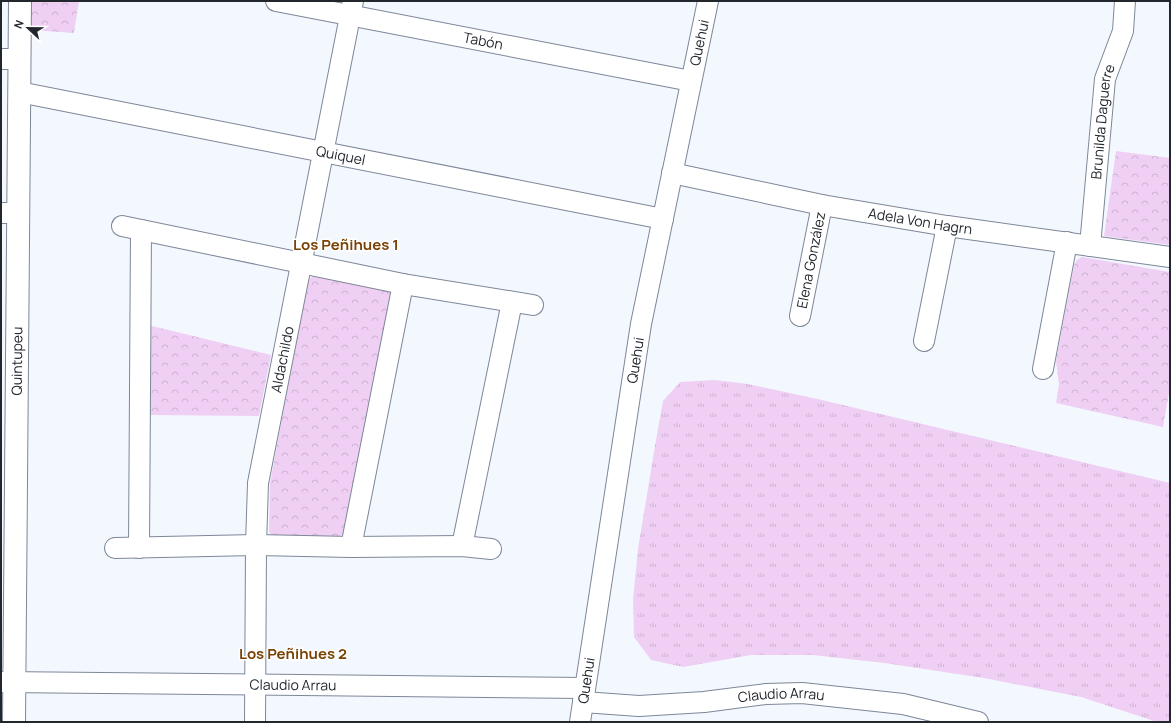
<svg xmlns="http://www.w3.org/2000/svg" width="1171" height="723" font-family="Manrope,sans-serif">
<defs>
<pattern id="grass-tufts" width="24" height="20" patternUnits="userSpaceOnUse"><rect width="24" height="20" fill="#f0cff4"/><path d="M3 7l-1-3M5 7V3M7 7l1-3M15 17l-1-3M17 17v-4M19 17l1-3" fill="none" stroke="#ceb2d2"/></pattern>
<pattern id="park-crowns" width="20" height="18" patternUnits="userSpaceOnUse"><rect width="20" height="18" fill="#f0cff4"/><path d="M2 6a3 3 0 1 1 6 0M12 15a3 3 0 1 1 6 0" fill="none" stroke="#ceb2d2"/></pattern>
</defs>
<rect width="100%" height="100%" fill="#f3f8ff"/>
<path fill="url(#grass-tufts)" d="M 715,380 L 748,384 L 822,400 L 1170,483 L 1170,722 L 1157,722 L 1081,697 L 984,678 L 884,663 L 813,655 L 751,655 L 683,667 L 651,660 L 634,637 L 633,600 L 638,549 L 656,440 L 663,401 L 680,382 Z"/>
<path fill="url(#park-crowns)" d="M 31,1 L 79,1 L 74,33 L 31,30 Z
M 1116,151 L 1170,158 L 1170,245 L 1104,236 Z
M 1082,257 L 1170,272 L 1170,387 L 1163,427 L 1056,403 L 1059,384 L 1056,361 L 1074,265 L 1077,260 Z
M 316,275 L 390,290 L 393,294 L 346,531 L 337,539 L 271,536 L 269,531 L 270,483 L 307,283 L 310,278 Z
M 148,325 L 271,355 L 259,416 L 149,415 Z"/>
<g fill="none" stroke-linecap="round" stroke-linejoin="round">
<g stroke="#7d8798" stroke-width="22">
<g id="minor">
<path id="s1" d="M 276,1 L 691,81"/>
<path d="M 1,59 L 19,59"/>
<path id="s2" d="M 19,92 L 663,219"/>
<path id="s3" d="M 672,173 L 822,205 L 947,226 L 1170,257"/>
<path d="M 1,213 L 18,213"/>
<path d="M 122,226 L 403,284 L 533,305"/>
<path id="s4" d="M 1090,246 L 1105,79 L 1123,31 L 1125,1"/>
<path id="s5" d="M 800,316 L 822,205"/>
<path d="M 924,341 L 947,226"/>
<path d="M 1043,369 L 1067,242"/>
<path d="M 462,546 L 512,302"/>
<path d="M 351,547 L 403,284"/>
<path d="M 115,548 L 256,545 L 351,547 L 462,546 L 491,549"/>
<path d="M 139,548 L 141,230"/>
<path id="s6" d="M 1,682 L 585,688"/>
<path id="s7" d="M 583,702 L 639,706 L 704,702 L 766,694 L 802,693 L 903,704 L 978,722"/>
<path id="s8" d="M 255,722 L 256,545 L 258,483 L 353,1"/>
<path id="s9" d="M 580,722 L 641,324 L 708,1"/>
</g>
</g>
<g stroke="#7d8798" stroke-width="24">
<g id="tertiary">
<path id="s10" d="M 14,722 L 20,1"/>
</g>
</g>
<use href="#minor" stroke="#fff" stroke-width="20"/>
<use href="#tertiary" stroke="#fff" stroke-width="22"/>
</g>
<g text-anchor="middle" stroke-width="3" stroke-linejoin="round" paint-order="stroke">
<g font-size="14" fill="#22272d" stroke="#fff">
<text dy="5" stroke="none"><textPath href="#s1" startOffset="211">Tabón</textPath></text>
<text dy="5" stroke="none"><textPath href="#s9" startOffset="690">Quehui</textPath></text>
<text dy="5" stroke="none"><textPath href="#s4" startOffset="125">Brunilda Daguerre</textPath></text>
<text dy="5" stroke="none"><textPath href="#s2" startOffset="328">Quiquel</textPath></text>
<text dy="5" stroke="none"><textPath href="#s3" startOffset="253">Adela Von Hagrn</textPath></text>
<text dy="5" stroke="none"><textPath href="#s5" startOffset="57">Elena González</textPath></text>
<text dy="5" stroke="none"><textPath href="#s8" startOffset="365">Aldachildo</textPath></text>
<text dy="5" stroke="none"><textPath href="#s9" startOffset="366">Quehui</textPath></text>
<text dy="5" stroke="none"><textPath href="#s10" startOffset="361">Quintupeu</textPath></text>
<text dy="5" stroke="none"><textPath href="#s9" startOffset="42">Quehui</textPath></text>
<text dy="5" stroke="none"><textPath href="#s6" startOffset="292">Claudio Arrau</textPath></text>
<text dy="5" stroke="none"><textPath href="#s7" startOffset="199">Claudio Arrau</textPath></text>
</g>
<g font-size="15" font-weight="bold" fill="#7a4305" stroke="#fff">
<text x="346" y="250">Los Peñihues 1</text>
<text x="293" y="659">Los Peñihues 2</text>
</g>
</g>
<rect width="1171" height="723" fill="none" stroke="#22272d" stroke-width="4"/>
<g transform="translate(28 28) rotate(292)" stroke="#ffffff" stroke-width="3" paint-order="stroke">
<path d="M0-3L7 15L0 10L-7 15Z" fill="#22272d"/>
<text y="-6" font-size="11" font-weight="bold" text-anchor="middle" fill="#22272d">N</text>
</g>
</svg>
